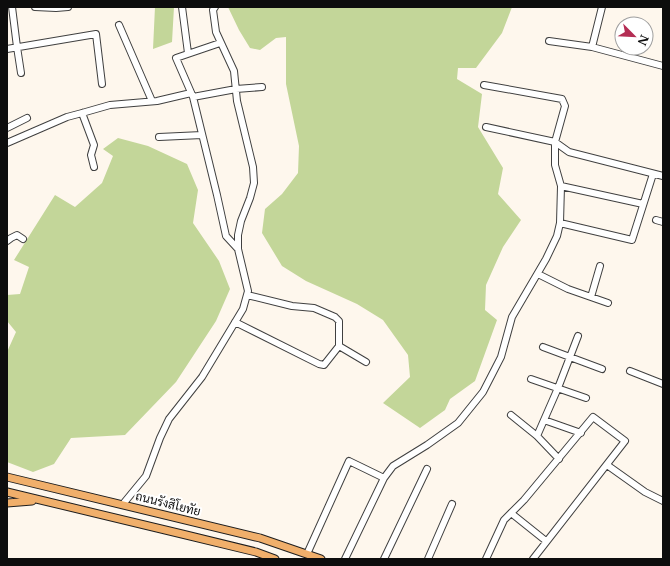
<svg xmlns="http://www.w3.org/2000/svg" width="670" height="566" font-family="'Libre Baskerville',Sarabun,serif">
<rect width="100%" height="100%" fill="#fef7ed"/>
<path fill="#c3d699" d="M 155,7 L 174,7 L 172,42 L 153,49 Z
M 228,7 L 512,7 L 502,33 L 476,68 L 458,68 L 457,79 L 482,94 L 478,127 L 503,168 L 498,194 L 521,220 L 503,247 L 486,285 L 485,310 L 497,320 L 475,381 L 450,399 L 445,410 L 420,428 L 383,403 L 410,377 L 408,355 L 383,320 L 357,304 L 306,281 L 282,266 L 262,233 L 265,209 L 282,194 L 298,173 L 299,146 L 286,84 L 286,37 L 276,38 L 260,50 L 250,48 L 239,30 Z
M 118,138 L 148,146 L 187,164 L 198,190 L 193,223 L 219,261 L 230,289 L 216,321 L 176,382 L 125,435 L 71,438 L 54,464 L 33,472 L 7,462 L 7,352 L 16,332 L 7,321 L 7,295 L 20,294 L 29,267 L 14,260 L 55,195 L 75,207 L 102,183 L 113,156 L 103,149 Z"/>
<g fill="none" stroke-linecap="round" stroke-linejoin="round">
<g stroke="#404040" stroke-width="8">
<path id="minor" d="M 12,7 L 17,47 L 21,73
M 35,7 L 56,8 L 68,7
M 182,7 L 188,53
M 602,7 L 592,47 L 663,66
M 119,25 L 152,101
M 549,41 L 592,47
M 220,43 L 176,58 L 193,97 L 217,195 L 226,236 L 238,249
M 7,49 L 96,34 L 102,84
M 193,97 L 236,89 L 262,87
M 82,113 L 94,145 L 91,155 L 94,167
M 486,127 L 555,142 L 569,152 L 663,176
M 7,128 L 27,118
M 159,137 L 202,135
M 7,143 L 67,117 L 82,113 L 110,105 L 157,101 L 191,93
M 561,186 L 643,204
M 656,220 L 663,222
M 560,223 L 632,240 L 653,174
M 7,241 L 11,238 L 17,235 L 23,239
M 538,274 L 568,289 L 608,303
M 591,297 L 600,266
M 235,322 L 319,364 L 324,365 L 339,346 L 339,321 L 335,317 L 314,308 L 292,306 L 247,295
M 339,346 L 366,362
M 543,347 L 602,369
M 630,371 L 663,384
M 531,379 L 586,398
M 511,415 L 537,436 L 559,459
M 544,420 L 581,433
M 537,436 L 558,388 L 578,336
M 607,465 L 645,492 L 663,501
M 123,504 L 146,476 L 160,438 L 169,419 L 202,377 L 243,309 L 248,291 L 238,249 L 238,235 L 241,221 L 250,198 L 254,183 L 253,167 L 237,101 L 234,71 L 216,32 L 213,10 L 215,7
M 511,513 L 546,541
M 307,554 L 349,461 L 384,478
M 345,559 L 384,478 L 393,466 L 427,445 L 458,423 L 483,392 L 501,357 L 512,317 L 546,259 L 557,236 L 560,223 L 561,186 L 555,165 L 555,142 L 565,106 L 562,99 L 484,85
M 384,559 L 427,469
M 428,559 L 452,504
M 486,559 L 504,520 L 524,500 L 593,417 L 625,441 L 533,559"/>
</g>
<g stroke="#1e1e1e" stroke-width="9">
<path id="major" d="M 7,477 L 260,538 L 321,559
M 7,492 L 182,534 L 256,552 L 275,559
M 7,503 L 32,501"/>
</g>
<use href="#minor" stroke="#fff" stroke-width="6"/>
<use href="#major" stroke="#f0af6b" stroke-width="7"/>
</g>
<g text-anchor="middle" stroke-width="4" stroke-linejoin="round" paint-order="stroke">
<g font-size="12" fill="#0d0d0d" stroke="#fff">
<text transform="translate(168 504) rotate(14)" y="4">ถนนรังสิโยทัย</text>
</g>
</g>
<rect width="670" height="566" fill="none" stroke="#0d0d0d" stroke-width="16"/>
<g transform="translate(634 36) rotate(114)"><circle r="19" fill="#ffffff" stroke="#9e9e9e"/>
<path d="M0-3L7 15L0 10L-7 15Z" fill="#b42d54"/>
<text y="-6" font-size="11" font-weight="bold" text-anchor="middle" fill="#0d0d0d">N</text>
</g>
</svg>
